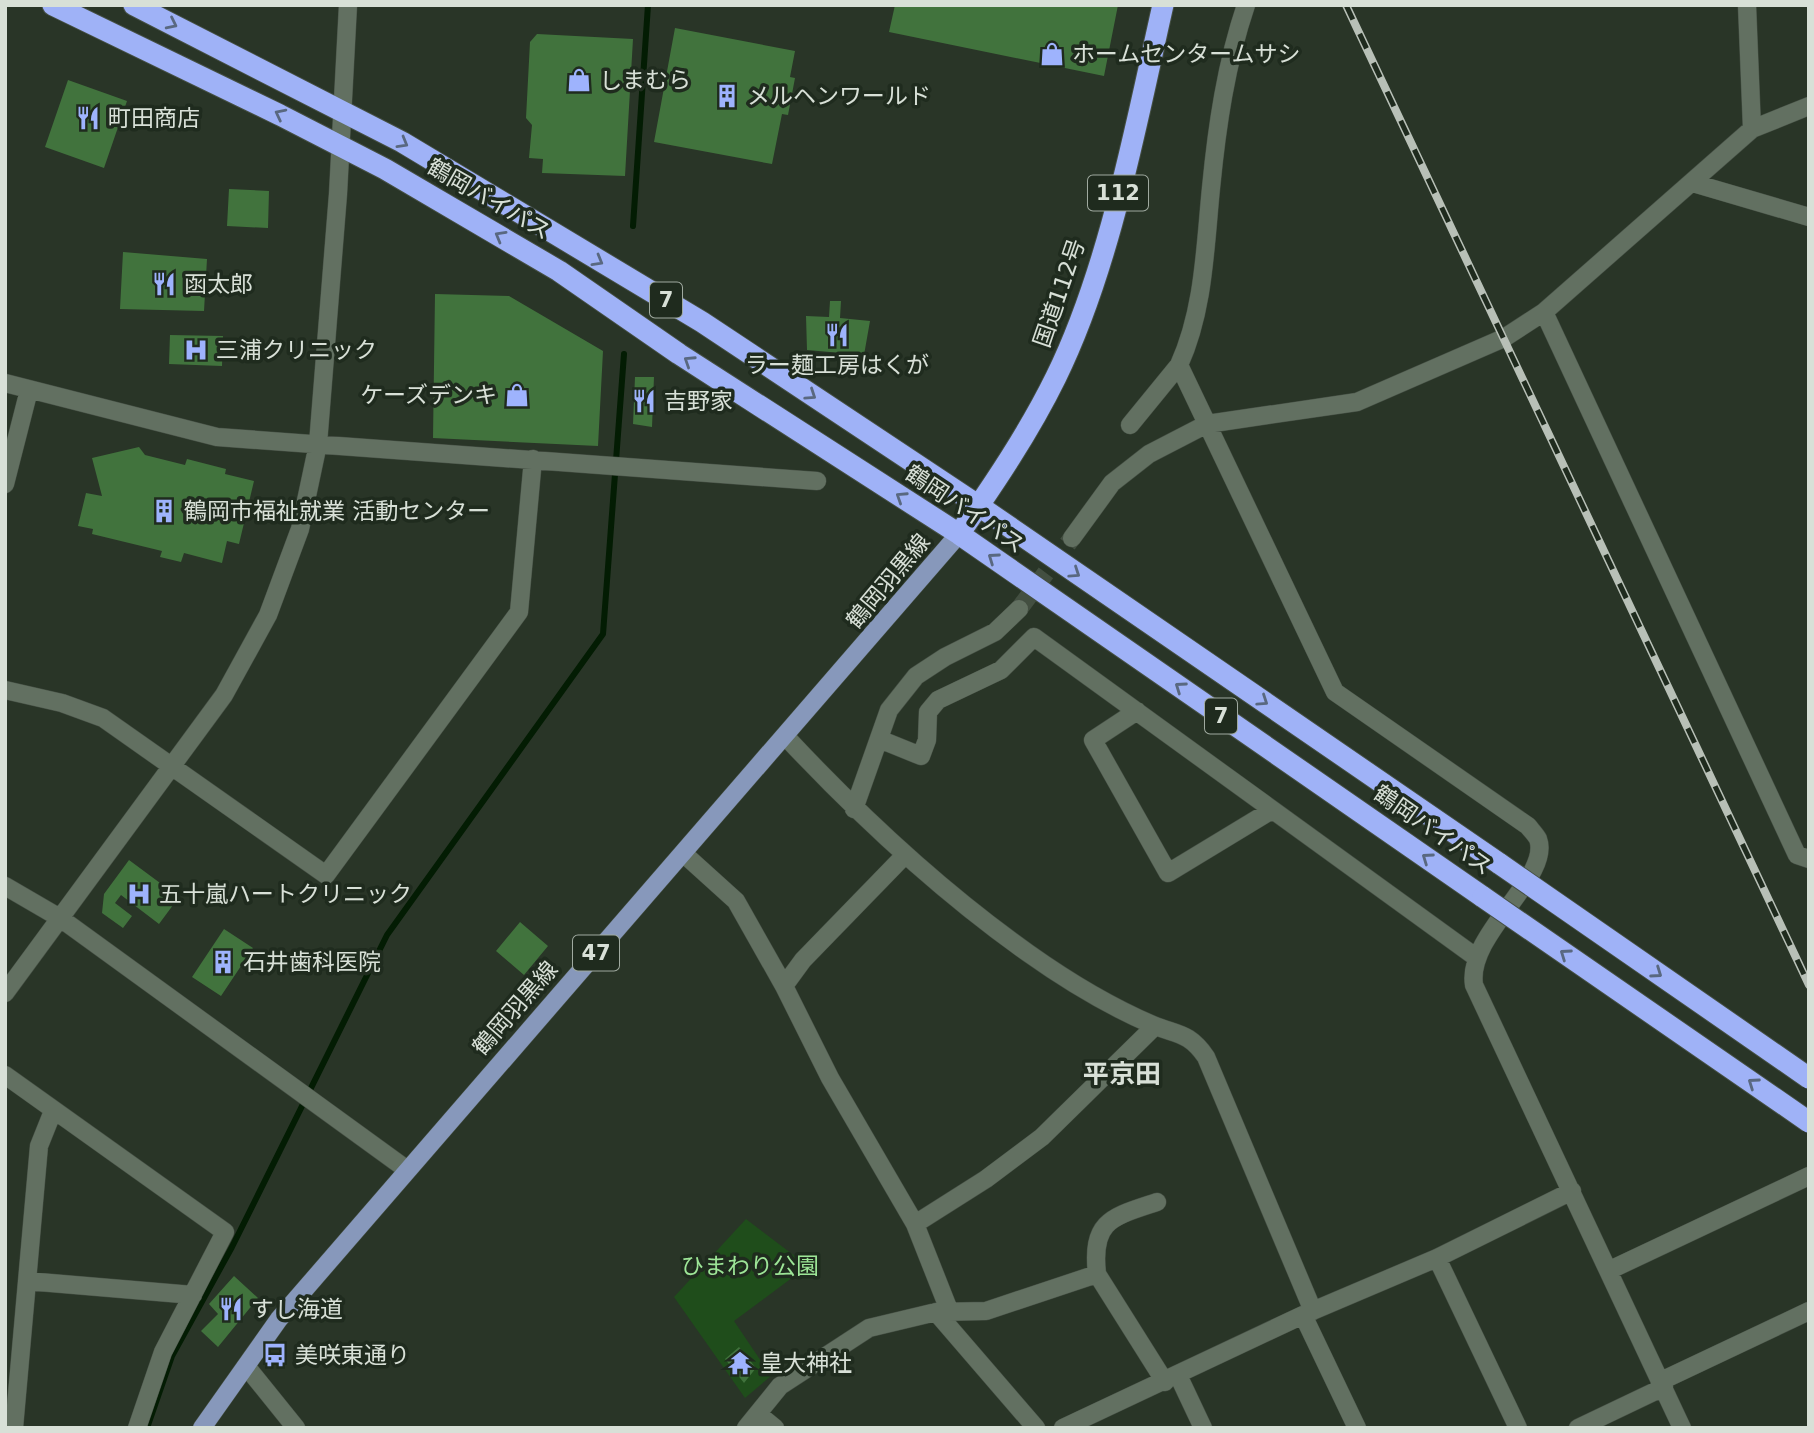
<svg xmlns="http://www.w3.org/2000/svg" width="1814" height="1433" font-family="'DejaVu Sans','Noto Sans JP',sans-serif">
<rect width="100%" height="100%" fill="#293527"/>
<path fill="#1f4d1b" d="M 746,1219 L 808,1266 L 734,1321 L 771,1376 L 745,1398 L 674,1297 Z"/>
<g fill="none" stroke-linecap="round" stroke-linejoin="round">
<path stroke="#031c03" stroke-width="6" d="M 633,226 L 648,5
M 147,1428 L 172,1356 L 232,1247 L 387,935 L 603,634 L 624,354"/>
</g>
<path fill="#41733d" d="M 895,5 L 1118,5 L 1104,76 L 889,32 Z
M 675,28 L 795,51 L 790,77 L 795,78 L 788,115 L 782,114 L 772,164 L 654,142 Z
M 537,34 L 633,39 L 625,176 L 542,173 L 543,159 L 529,158 L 532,125 L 526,118 L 530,42 Z
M 68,80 L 127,101 L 104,168 L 45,147 Z
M 229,189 L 269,191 L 268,228 L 227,226 Z
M 123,252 L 207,259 L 204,311 L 120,309 Z
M 435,294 L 509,296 L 603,351 L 598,446 L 433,438 Z
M 830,301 L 841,301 L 840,318 L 870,321 L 864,355 L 807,350 L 806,316 L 829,317 Z
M 170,335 L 223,336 L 222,366 L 169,364 Z
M 635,377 L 654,377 L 652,427 L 633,424 Z
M 139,447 L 145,455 L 185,465 L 187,459 L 226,469 L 225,474 L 254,481 L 239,544 L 227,541 L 222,563 L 184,553 L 181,562 L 160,557 L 162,551 L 92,534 L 93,529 L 78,526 L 86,493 L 102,496 L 92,458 Z
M 129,860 L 179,897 L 159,924 L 121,895 L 115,903 L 132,916 L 123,928 L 102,913 L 104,894 Z
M 520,922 L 548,946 L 524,975 L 496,951 Z
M 224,929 L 253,948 L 221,996 L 192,977 Z
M 234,1276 L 258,1298 L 218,1347 L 201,1331 L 218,1314 L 209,1304 Z
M 739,1347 L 756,1368 L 744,1383 L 725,1359 Z"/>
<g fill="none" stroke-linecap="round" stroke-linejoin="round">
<path stroke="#434f41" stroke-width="18" stroke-dasharray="18 9" stroke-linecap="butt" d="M 1019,609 L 1072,538"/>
<g stroke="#454f44" stroke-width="19">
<path id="minor" d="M 1246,5 C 1226,64 1217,126 1211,188 C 1205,248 1204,310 1179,365 L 1335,692 L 1528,826 C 1531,830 1536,835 1538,839 C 1552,877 1466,934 1474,985 L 1682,1428
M 1747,5 L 1752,129
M 1693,183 L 1809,217
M 1544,312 L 1797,855 L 1809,859
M 5,383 L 217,437 L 817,481
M 1130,425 L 1179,365
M 5,484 L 29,390
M 1072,538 L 1112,483 L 1149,454 L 1207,424 L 1357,402 L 1504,338 L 1544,312 L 1752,129 L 1809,106
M 5,690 L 62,703 L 103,718 L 326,875 L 519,612 L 533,459
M 1137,711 L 1093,740 L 1168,873 L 1272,810
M 786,737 C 860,816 939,890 1028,953 C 1066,980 1111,1007 1153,1025 C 1177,1035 1189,1032 1206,1057 L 1313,1311
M 879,739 L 921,756 L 927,740 L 928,712 L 938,700 L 1001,670 L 1034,637 L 1477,958
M 854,809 L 889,710 L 916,676 L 945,657 L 995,632 L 1019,609
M 684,854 L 736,901 L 784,986
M 904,856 L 803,960 L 784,986 L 830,1078 L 915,1224 L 949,1310
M 5,886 L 60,918 L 406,1169
M 5,993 L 224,695 L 268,615 L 300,529 L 318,444 L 338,194 L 348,5
M 5,1075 L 225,1232 L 163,1352 L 137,1428
M 1157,1202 C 1112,1217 1091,1220 1097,1274 L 1165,1382
M 915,1224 L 986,1179 L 1042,1137 L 1155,1026
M 1437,1258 L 1518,1428
M 1610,1270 L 1809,1176
M 27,1281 L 193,1295
M 936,1312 L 1036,1428
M 1303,1315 L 1357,1428
M 246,1366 L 296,1428
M 1178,1375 L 1203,1428
M 1661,1381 L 1809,1311
M 758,1414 L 775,1428
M 14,1428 L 39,1146 L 53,1111
M 746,1428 L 780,1386 L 869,1328 L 936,1312 L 986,1311 L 1097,1274
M 1063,1428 L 1303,1315 L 1437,1258 L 1572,1191
M 1578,1428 L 1664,1387"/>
</g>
<g stroke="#454f44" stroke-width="19">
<path id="major" d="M 202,1428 L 279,1319 L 959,534"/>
</g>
<g stroke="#454f44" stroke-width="23">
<path id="highway" d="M 53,5 L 280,115 L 385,169 L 559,271 L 679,354 L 959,534 L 1483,897
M 134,5 L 402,142 L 702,322 L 979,506 L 1500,864
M 959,534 C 994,484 1029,432 1056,377 C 1110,267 1136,124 1163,5"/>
</g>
<use href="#minor" stroke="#627061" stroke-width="18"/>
<use href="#major" stroke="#8798bb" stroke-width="18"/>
<use href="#highway" stroke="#9fb2f7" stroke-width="21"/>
<g stroke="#b8c0b7" stroke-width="8">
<path id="rail" d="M 1346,5 L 1809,985"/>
</g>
<use href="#rail" stroke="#1f2b1e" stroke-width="5" stroke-dasharray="16" stroke-linecap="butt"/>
<g stroke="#454f44" stroke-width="23" stroke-linecap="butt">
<path id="highway-bridge" d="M 1500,864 L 1809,1078
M 1483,897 L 1809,1122"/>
</g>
<use href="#highway-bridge" stroke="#9fb2f7" stroke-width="21"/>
</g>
<defs><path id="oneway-chevron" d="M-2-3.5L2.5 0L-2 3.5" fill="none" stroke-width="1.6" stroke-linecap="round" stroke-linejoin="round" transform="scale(1.75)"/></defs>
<g stroke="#596880">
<use href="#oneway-chevron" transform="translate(172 24) rotate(26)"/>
<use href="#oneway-chevron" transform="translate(280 114) rotate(-153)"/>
<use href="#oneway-chevron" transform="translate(403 143) rotate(30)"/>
<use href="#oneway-chevron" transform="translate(500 236) rotate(-150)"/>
<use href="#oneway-chevron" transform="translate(598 261) rotate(30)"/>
<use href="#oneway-chevron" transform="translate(689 361) rotate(-147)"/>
<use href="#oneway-chevron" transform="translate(811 395) rotate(34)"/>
<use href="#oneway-chevron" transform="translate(901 497) rotate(-147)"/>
<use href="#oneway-chevron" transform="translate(993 558) rotate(-145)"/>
<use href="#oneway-chevron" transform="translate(1075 573) rotate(34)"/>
<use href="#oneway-chevron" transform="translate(1180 687) rotate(-145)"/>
<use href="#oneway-chevron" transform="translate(1263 701) rotate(34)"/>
<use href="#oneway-chevron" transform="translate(1427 858) rotate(-145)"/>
<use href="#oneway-chevron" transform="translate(1565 954) rotate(-145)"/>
<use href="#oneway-chevron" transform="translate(1657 973) rotate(35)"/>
<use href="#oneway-chevron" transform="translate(1753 1083) rotate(-145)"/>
</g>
<defs>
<g id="shop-bare" transform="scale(1.89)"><path d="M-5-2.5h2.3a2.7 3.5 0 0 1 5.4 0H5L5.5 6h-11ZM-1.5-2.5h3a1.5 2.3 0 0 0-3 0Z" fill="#9eb3fd" stroke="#1f2b1e" stroke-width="2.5" paint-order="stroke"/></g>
<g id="building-bare" transform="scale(1.89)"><path d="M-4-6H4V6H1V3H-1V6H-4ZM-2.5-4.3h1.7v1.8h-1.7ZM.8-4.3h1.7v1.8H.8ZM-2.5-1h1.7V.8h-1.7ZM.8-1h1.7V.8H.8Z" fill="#9eb3fd" stroke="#1f2b1e" stroke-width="2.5" paint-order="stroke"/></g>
<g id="restaurant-bare" transform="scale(1.89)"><path d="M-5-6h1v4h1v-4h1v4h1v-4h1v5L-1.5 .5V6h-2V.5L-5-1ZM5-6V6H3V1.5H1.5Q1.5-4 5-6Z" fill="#9eb3fd" stroke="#1f2b1e" stroke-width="2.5" paint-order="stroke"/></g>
<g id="hospital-bare" transform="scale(1.89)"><path d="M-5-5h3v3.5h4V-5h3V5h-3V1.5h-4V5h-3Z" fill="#9eb3fd" stroke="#1f2b1e" stroke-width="2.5" paint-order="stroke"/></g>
<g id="bus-bare" transform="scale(1.89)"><path d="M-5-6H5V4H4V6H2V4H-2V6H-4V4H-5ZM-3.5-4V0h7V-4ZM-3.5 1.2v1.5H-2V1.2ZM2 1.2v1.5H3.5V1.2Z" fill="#9eb3fd" stroke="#1f2b1e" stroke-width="2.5" paint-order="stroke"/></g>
<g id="temple-bare" transform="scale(1.89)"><path d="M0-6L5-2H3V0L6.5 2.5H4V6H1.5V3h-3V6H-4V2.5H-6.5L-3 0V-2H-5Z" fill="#9eb3fd" stroke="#1f2b1e" stroke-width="2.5" paint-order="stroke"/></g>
</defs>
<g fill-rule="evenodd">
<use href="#shop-bare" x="1052" y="54"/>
<use href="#shop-bare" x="579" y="80"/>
<use href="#building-bare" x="727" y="96"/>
<use href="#restaurant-bare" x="88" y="118"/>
<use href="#restaurant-bare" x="164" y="284"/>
<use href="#restaurant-bare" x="837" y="335"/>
<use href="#hospital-bare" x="196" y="350"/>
<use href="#shop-bare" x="517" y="395"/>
<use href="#restaurant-bare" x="644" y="401"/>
<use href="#building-bare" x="164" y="511"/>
<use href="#hospital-bare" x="139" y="894"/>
<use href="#building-bare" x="223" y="962"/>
<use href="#restaurant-bare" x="231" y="1309"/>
<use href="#bus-bare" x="275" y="1355"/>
<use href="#temple-bare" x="740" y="1363"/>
</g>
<g text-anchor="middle" stroke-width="7" stroke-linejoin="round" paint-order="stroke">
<g fill="#1f2b1e" stroke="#a0aaa0" stroke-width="2">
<rect x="1088" y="175.5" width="60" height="35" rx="5"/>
<rect x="650" y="282.5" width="32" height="35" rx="5"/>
<rect x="1205" y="698.5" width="32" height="35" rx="5"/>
<rect x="573" y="935.5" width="46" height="35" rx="5"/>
</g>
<g font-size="21" font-weight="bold" fill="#d8e0d7">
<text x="1118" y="200">112</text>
<text x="666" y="307">7</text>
<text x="1221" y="723">7</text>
<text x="596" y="960">47</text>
</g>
<g font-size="23" fill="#d8e0d7" stroke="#1f2b1e" text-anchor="start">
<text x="1072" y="62">ホームセンタームサシ</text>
<text x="599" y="88">しまむら</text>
<text x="747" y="104">メルヘンワールド</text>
<text x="108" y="126">町田商店</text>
<text x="184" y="292">函太郎</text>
<text x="216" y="358">三浦クリニック</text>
<text x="837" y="373" text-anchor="middle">ラー麺工房はくが</text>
<text x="497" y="403" text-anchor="end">ケーズデンキ</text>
<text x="664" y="409">吉野家</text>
<text x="184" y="519">鶴岡市福祉就業 活動センター</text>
<text x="159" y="902">五十嵐ハートクリニック</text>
<text x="243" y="970">石井歯科医院</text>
<text x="251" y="1317">すし海道</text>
<text x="295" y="1363">美咲東通り</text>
<text x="760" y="1371">皇大神社</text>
</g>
<g font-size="23" fill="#d8e0d7" stroke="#1f2b1e">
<text transform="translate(489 199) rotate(30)" y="8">鶴岡バイパス</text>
<text transform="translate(1059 293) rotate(-71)" y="8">国道112号</text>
<text transform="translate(965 509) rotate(34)" y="8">鶴岡バイパス</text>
<text transform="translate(888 581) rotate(-50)" y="8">鶴岡羽黒線</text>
<text transform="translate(1433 830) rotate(35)" y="8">鶴岡バイパス</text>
<text transform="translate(515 1008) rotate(-49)" y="8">鶴岡羽黒線</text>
</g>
<g font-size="23" fill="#9de597" stroke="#1f2b1e">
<text x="750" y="1274">ひまわり公園</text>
</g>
<g font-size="26" font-weight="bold" fill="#d8e0d7" stroke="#1f2b1e">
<text x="1122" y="1083">平京田</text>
</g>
</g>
<rect width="1814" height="1433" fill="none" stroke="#d8e0d7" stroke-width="14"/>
</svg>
